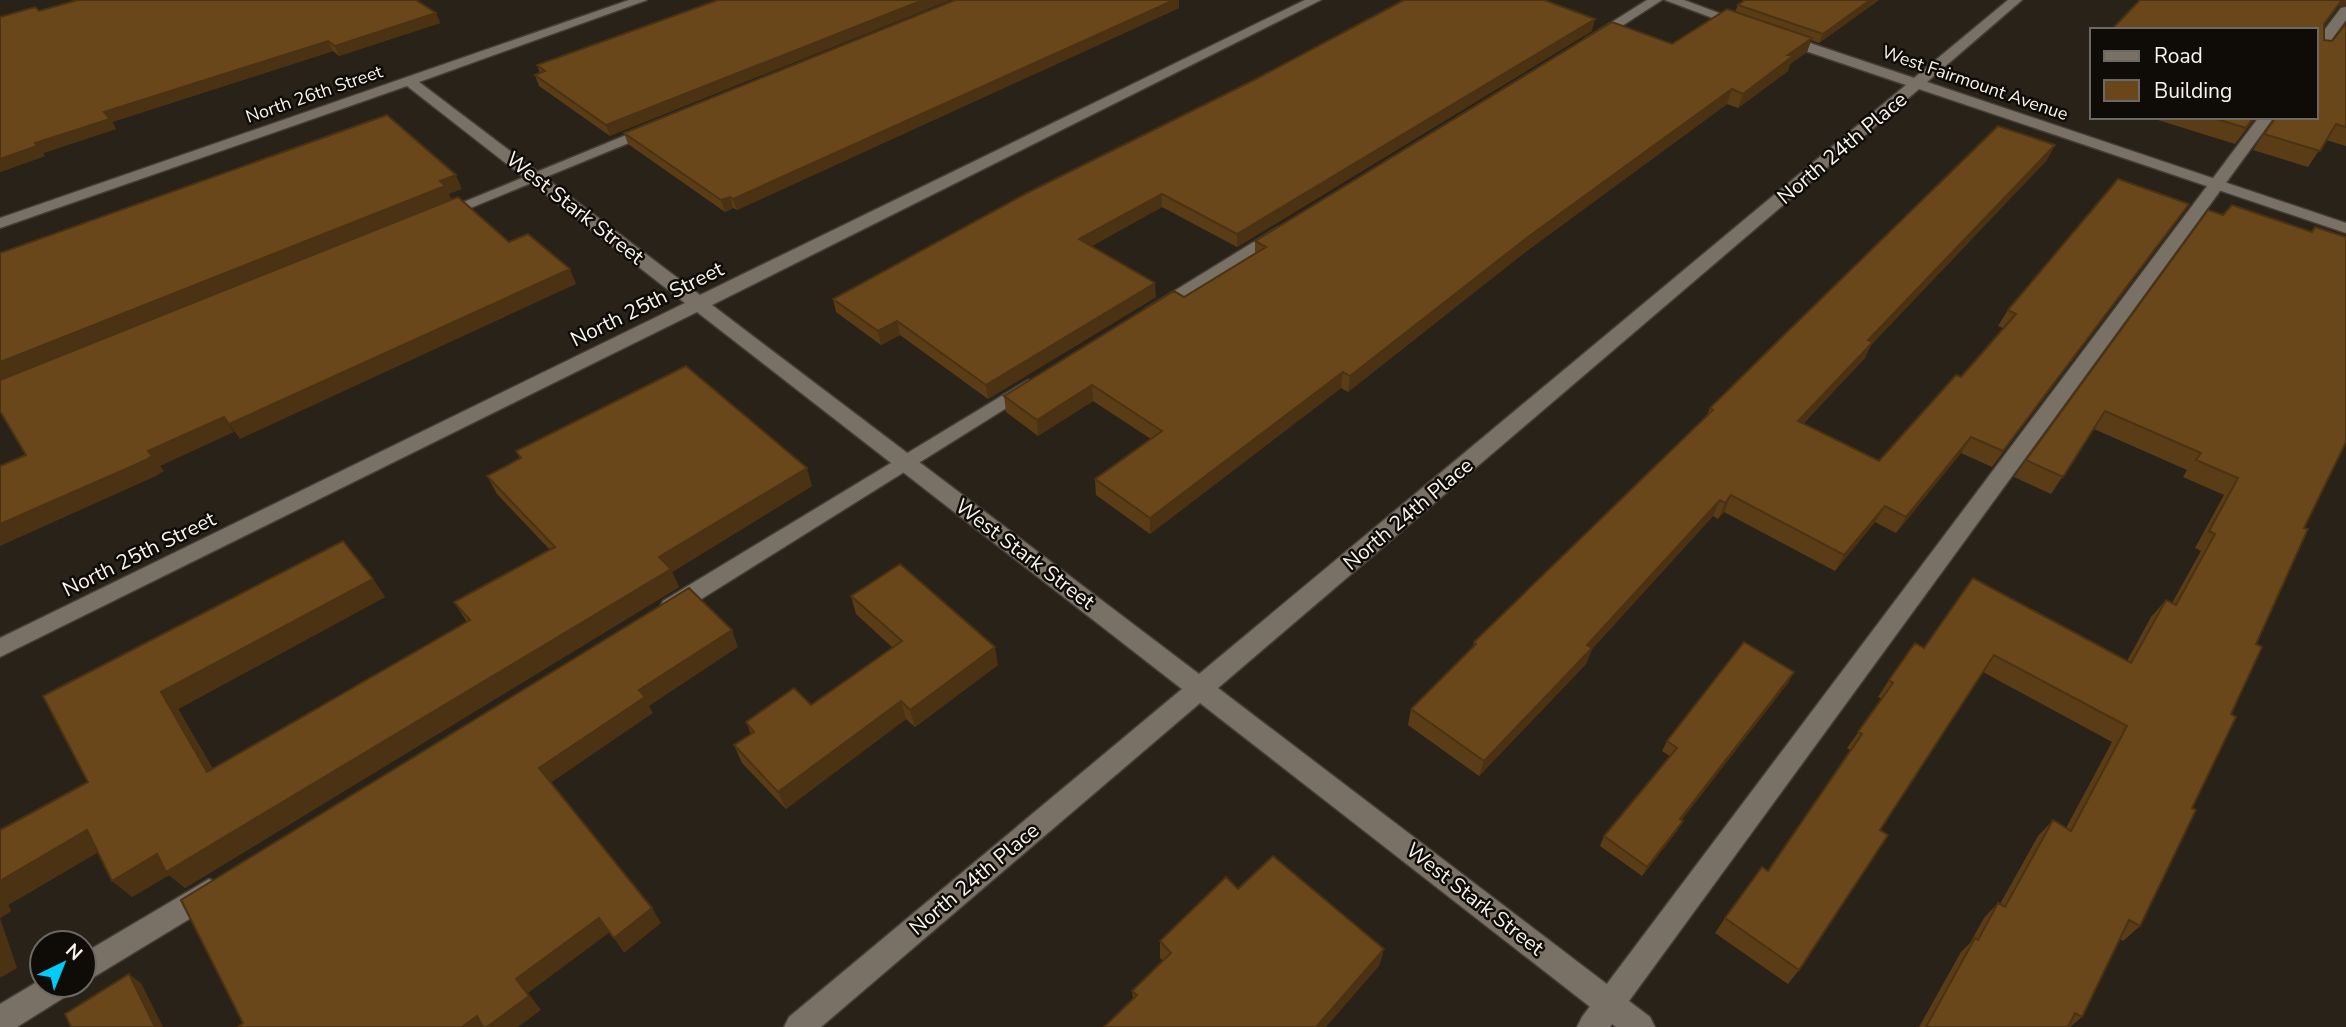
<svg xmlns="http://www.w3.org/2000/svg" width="2346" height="1027" font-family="'Nunito Sans',sans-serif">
<rect width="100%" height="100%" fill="#292219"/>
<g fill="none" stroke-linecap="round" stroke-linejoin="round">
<g stroke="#443e37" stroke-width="3">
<path id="service" d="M 1647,0 L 1662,0 L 1597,42 L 1585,39 Z
M 2346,7 L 2346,20 L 2321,54 L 2316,55 L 2316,41 L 2341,8 Z
M 2259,117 L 2274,117 L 1610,1027 L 1577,1027 L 1582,1017 Z
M 653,124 L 658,125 L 658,131 L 446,218 L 440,220 L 432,215 Z
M 1278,227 L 1284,228 L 1284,236 L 1160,313 L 1154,314 L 1145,309 Z
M 1028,380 L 1035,382 L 1037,386 L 1035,390 L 679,613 L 671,616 L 663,613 L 660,607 L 663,601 Z
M 209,879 L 219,883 L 223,892 L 219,901 L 84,983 L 84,953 Z
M 42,979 L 42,985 L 72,985 L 68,995 L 17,1027 L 0,1027 L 0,1004 Z"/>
</g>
<g stroke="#443e37" stroke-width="3">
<path id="minor" d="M 629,0 L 647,0 L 419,82 L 700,295 L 1305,0 L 1321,0 L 712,305 L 1199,674 L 1906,85 L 1779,42 L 1779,36 L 1789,36 L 1914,78 L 2008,0 L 2022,0 L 1927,82 L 2346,223 L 2346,233 L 1919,89 L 1218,688 L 1650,1017 L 1655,1027 L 1616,1027 L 1200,703 L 821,1027 L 784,1027 L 789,1017 L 1182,689 L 697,312 L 0,657 L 0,638 L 685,303 L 407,86 L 0,228 L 0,218 Z
M 1665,0 L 1684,0 L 1751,25 L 1739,28 Z"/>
</g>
<use href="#service" fill="#797066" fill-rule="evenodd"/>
<use href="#minor" fill="#797066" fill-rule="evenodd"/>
</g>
<path fill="#5a3d16" d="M 718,0 L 610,136 L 539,86 L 535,75 L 540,73 L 537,65 Z
M 955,0 L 1179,0 L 1179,8 L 737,210 L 733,208 L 725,212 L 628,144 L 624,133 Z
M 1879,0 L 1819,43 L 1811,40 L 1807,52 L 1790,64 L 1788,71 L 1738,108 L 1727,104 L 1524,253 L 1348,392 L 1341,388 L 1150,534 L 1096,495 L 1095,479 L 1151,439 L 1093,401 L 1038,436 L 1006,412 L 1004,396 L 1184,297 L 1255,254 L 1255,241 L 1672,44 L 1735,12 L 1738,5 Z
M 2140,0 L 2346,0 L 2346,5 L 2339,6 L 2324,26 L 2324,40 L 2332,41 L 2346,23 L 2346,146 L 2326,140 L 2308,167 L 2253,150 L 2275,117 L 2316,117 Z
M 39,11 L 436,13 L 440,23 L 339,56 L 333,51 L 112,122 L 116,129 L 43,153 L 45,156 L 0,172 Z
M 1592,31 L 1237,247 L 1162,207 L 1091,246 L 1156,297 L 988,399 L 900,335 L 881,345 L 836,312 L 833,299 Z
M 2092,52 L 2092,61 L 2089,59 Z
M 2155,117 L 2256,117 L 2235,144 L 2158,120 Z
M 2055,145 L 2046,161 L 1871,345 L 1865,358 L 1803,424 L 1879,461 L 1961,377 L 2003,328 L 1998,326 L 2008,310 L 2189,204 L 2178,220 L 1992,467 L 1961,453 L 1896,533 L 1875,522 L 1835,571 L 1724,512 L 1718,519 L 1713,516 L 1592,649 L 1586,664 L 1479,776 L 1408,725 L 1411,709 L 1473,647 L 1474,642 L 1707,415 L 1710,408 Z
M 2223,215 L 2311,232 L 2315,227 L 2304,528 L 2256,644 L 2231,714 L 2192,808 L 2140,926 L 2123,941 L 2120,939 L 2082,1017 L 2070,1027 L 1919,1027 L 1961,952 L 1970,943 L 1984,918 L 1998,903 L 2000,904 L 2038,836 L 2053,820 L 2066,828 L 2112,742 L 1983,672 L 1880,830 L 1799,970 L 1788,984 L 1715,933 L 1725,918 L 1768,871 L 1850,750 L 1847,748 L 1882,699 L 1878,697 L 1889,680 L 1924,648 L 2127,661 L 2151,617 L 2166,600 L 2172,603 L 2201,551 L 2195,548 L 2224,495 L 2183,477 L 2187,470 L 2094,429 L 2051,494 L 2014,477 L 2026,460 Z
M 516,451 L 812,486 L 672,572 L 679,587 L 185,888 L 169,875 L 132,897 L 98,852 L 8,905 L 11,911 L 0,918 L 0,830 L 88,782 L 43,696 L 373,579 L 385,597 L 178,709 L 213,769 L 467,622 L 454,602 L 550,550 L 497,494 L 487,476 L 520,459 Z
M 851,596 L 998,665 L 915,727 L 906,719 L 786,809 L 742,763 L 734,745 L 751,734 L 746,722 L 811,705 L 893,648 L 856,614 Z
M 1794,672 L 1788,683 L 1681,820 L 1677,831 L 1642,876 L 1600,846 L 1604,836 L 1670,756 L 1662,751 L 1667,741 Z
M 1238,889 L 1384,949 L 1379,966 L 1133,999 L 1132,991 L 1163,961 L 1160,958 L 1160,941 Z"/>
<path fill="#4a3212" d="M 923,0 L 951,0 L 610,136 L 606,125 Z
M 1174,0 L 1179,0 L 1179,8 L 737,210 L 733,199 Z
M 1870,0 L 1879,0 L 1819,43 L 1823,34 Z
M 2342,0 L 2346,0 L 2346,5 L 2339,6 L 2316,36 Z
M 436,13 L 440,23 L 339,56 L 335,46 Z
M 1595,19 L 1592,31 L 1237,247 L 1237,234 Z
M 1812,38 L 1807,52 L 1790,64 L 1788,71 L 1738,108 L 1743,94 L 1788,55 Z
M 328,41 L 333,51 L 112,122 L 116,129 L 43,153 L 45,156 L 0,172 L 0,159 L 104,112 Z
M 1732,89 L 1727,104 L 1524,253 L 1348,392 L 1350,376 L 1528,237 Z
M 2254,117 L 2256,117 L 2235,144 L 2246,128 Z
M 2055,145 L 2046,161 L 1871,345 L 1865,358 L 1790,437 L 1798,421 L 1868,340 Z
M 456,175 L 462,189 L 449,194 L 452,200 L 0,382 L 0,362 Z
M 1162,194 L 1162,207 L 1080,253 L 1079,239 Z
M 730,197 L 733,208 L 725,212 L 721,200 Z
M 2189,204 L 2178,220 L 1992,467 L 2003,451 Z
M 570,269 L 576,284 L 240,439 L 229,424 Z
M 1155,283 L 1156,297 L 988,399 L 986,385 Z
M 897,321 L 900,335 L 881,345 L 878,331 Z
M 1343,372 L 1341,388 L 1150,534 L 1150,518 Z
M 1092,385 L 1093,401 L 1038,436 L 1037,420 Z
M 224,417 L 234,432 L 160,466 L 164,471 L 156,476 L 0,546 L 0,524 L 148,451 Z
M 1971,437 L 1961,453 L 1896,533 L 1906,517 Z
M 807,468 L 812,486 L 672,572 L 679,587 L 185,888 L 169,875 L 132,897 L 112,881 L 659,557 Z
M 1731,495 L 1724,512 L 1718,519 L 1725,503 Z
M 1720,500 L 1713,516 L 1592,649 L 1586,664 L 1479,776 L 1484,761 L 1587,645 Z
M 1885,506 L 1875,522 L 1835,571 L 1844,555 Z
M 373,579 L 385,597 L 178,709 L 224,789 L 207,772 L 161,692 Z
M 732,630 L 738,647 L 649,706 L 653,713 L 549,784 L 539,768 L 639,690 Z
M 995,647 L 998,665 L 915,727 L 910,710 Z
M 1794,672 L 1788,683 L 1675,829 L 1680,819 Z
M 901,701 L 906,719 L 786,809 L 778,792 Z
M 1683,821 L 1677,831 L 1642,876 L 1647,867 Z
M 87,830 L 107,847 L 8,905 L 11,911 L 0,918 L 0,881 Z
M 652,908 L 661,923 L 624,953 L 614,938 Z
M 0,918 L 17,968 L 0,978 Z
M 599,918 L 610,932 L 528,993 L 541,1010 L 518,1027 L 462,1027 L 516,979 Z
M 1384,949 L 1379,966 L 1326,1027 L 1316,1027 Z
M 129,974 L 141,983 L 163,1027 L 154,1027 Z"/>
<path fill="#69471a" stroke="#4a3212" stroke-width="2" d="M 78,0 L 416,0 L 436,13 L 335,46 L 328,41 L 104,112 L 110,119 L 35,143 L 37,146 L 0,159 L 0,17 L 35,7 L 39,11 Z
M 718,0 L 923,0 L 606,125 L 535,75 L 545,71 L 537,65 Z
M 955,0 L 1174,0 L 733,199 L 730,197 L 721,200 L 624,133 Z
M 1404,0 L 1544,0 L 1595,19 L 1237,234 L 1162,194 L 1079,239 L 1155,283 L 986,385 L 897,321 L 878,331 L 833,299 L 1025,194 L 1256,79 Z
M 1745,0 L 1870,0 L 1823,34 L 1738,5 Z
M 2140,0 L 2342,0 L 2324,24 L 2324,40 L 2332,41 L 2346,23 L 2346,127 L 2336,124 L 2320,151 L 2264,134 L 2276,117 L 2316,117 L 2316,30 L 2111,30 Z
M 1727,9 L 1812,38 L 1788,55 L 1793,56 L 1743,94 L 1732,89 L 1642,154 L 1528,237 L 1350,376 L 1343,372 L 1150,518 L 1095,479 L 1162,431 L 1092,385 L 1037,420 L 1004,396 L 1174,291 L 1184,297 L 1266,247 L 1255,241 L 1612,22 L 1672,44 Z
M 387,115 L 456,175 L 440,181 L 445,186 L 0,362 L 0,253 Z
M 2210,117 L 2254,117 L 2246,128 Z
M 1998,126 L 2055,145 L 1868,340 L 1873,342 L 1798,421 L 1879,461 L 1956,375 L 1961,377 L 2016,314 L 2008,310 L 2118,179 L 2189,204 L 2003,451 L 1971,437 L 1906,517 L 1885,506 L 1844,555 L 1731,495 L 1725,503 L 1720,500 L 1587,645 L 1592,648 L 1484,761 L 1411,709 L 1476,644 L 1474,642 L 1713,410 L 1710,408 L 1781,338 Z
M 458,197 L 509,242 L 528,234 L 570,269 L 229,424 L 224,417 L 148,451 L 152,456 L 144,461 L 0,524 L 0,466 L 26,455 L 0,411 L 0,380 Z
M 2232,205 L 2312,232 L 2315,227 L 2346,237 L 2346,442 L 2304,528 L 2308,529 L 2256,644 L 2262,647 L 2231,714 L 2236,717 L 2192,808 L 2196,810 L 2140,926 L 2129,920 L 2082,1017 L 2075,1013 L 2068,1027 L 1926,1027 L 1975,938 L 1978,940 L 1998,903 L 2005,907 L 2053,820 L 2071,831 L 2127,726 L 1994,655 L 1880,830 L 1888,835 L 1799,970 L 1725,918 L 1762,867 L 1768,871 L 1862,734 L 1858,732 L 1893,683 L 1889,680 L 1915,643 L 1924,648 L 1973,578 L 2131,663 L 2166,600 L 2176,605 L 2215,534 L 2209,531 L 2238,478 L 2196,460 L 2201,453 L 2105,411 L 2063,477 L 2026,460 L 2208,210 L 2223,215 Z
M 686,366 L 807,468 L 659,557 L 671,569 L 166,872 L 157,854 L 112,881 L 87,830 L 0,881 L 0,830 L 88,782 L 43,696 L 343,541 L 373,579 L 161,692 L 207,772 L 470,620 L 454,602 L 555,547 L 487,476 L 521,458 L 516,451 Z
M 900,564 L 995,647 L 910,710 L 901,701 L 778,792 L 734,745 L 754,732 L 746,722 L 794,688 L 811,705 L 902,641 L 851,596 Z
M 689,588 L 732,630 L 639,690 L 645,697 L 539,768 L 652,908 L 614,938 L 599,918 L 516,979 L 529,996 L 487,1027 L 483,1027 L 477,1016 L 462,1027 L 238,1027 L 243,1023 L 181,900 Z
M 1744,642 L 1794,672 L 1680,819 L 1683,821 L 1647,867 L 1604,836 L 1677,748 L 1667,741 Z
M 1273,856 L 1384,949 L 1316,1027 L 1104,1027 L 1137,995 L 1132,991 L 1171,953 L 1160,941 L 1226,877 L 1238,889 Z
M 129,974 L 155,1027 L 71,1027 L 65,1014 Z"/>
<g text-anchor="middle" stroke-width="5" stroke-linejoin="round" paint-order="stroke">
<g font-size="18" fill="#f8f3ed" stroke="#0f0c08">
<text transform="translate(1975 83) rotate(19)" y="6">West Fairmount Avenue</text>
<text transform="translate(314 94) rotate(-19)" y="6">North 26th Street</text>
</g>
<g font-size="21" fill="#f8f3ed" stroke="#0f0c08">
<text transform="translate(1842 148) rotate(-40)" y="7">North 24th Place</text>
<text transform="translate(575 208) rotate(38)" y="7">West Stark Street</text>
<text transform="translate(647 304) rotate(-26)" y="7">North 25th Street</text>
<text transform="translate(1408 514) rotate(-40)" y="7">North 24th Place</text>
<text transform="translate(139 554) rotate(-26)" y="7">North 25th Street</text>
<text transform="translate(1025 554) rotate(37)" y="7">West Stark Street</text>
<text transform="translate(974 879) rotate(-40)" y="7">North 24th Place</text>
<text transform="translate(1475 899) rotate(38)" y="7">West Stark Street</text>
</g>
</g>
<rect x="2090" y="28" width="228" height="91" fill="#0f0c08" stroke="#6c6864" stroke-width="2"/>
<rect x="2104" y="51" width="35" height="10" fill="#797066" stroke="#6c6864" stroke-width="2"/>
<text x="2154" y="63" font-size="21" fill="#f8f3ed">Road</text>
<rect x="2104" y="80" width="35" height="21" fill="#69471a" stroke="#6c6864" stroke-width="2"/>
<text x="2154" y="98" font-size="21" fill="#f8f3ed">Building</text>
<g transform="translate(63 964) rotate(43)"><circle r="33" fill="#0f0c08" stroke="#6c6864" stroke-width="2"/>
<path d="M0-5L12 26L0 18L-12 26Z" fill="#00cbf9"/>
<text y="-10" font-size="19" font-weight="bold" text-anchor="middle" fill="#f8f3ed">N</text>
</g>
</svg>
